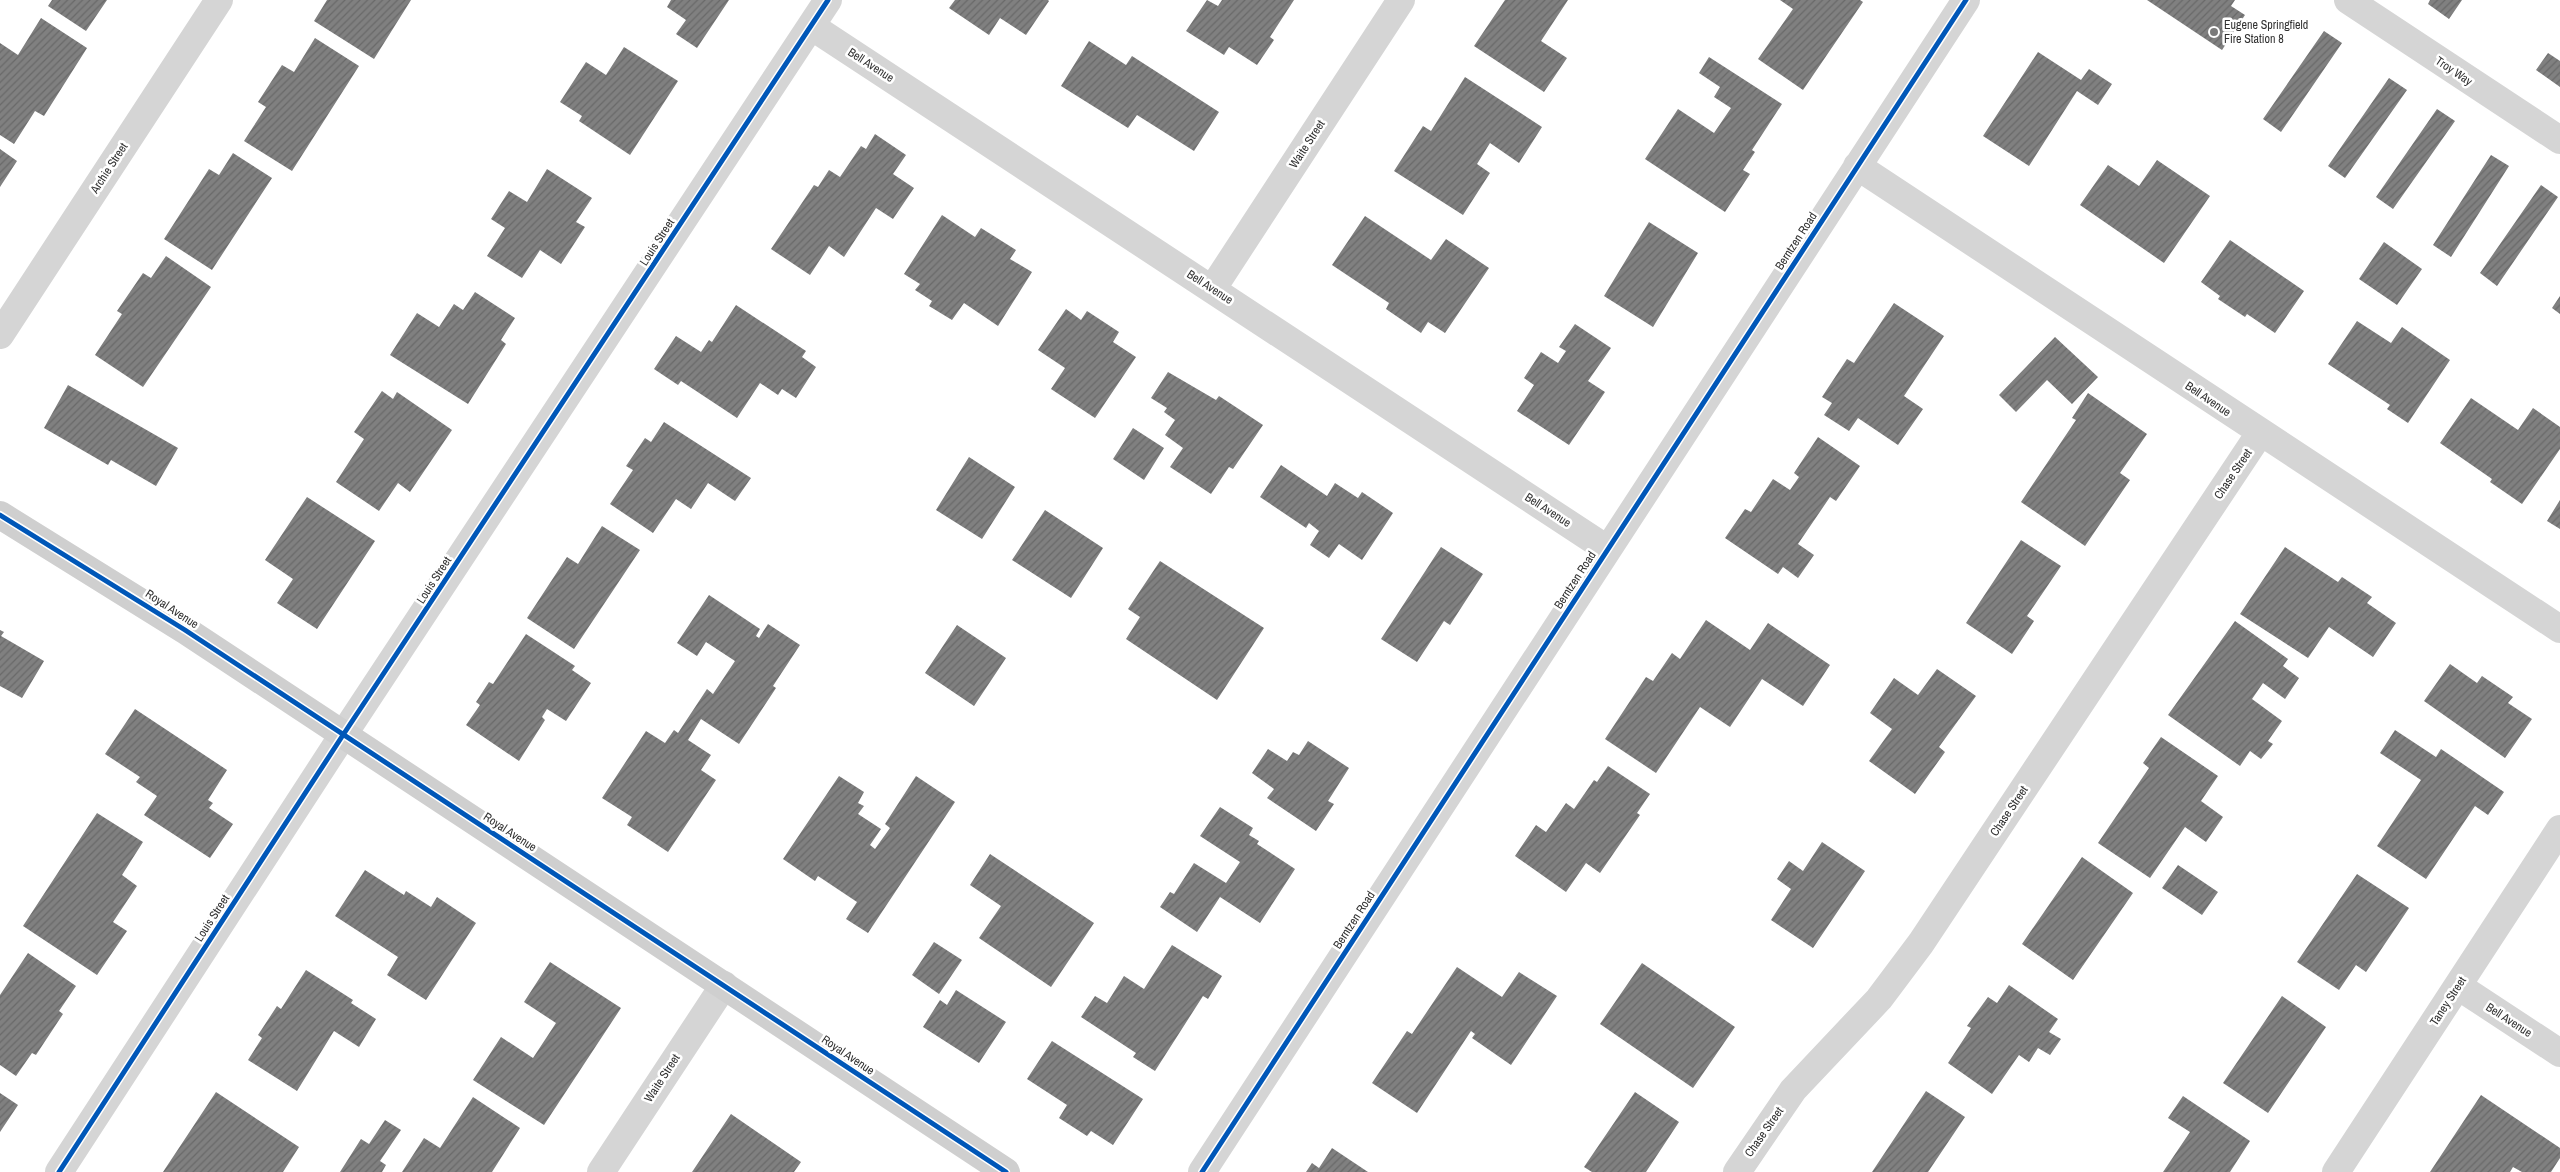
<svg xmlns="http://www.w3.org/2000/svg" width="2560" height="1172" font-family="'Archivo Narrow',sans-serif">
<defs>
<pattern id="building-hatch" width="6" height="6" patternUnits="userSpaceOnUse" patternTransform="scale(1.25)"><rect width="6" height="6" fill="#808080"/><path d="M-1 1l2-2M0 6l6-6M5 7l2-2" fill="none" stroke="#696969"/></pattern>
</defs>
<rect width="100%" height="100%" fill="#fff"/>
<path fill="url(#building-hatch)" d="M 52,0 L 107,0 L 86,31 L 48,6 Z
M 327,0 L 411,0 L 374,59 L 314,21 Z
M 671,0 L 729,0 L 697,48 L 676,34 L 686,20 L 667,7 Z
M 955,0 L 1048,0 L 1049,1 L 1026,35 L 1000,18 L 989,35 L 949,8 Z
M 1207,0 L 1218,6 L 1222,0 L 1294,0 L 1270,37 L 1274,40 L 1257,65 L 1229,47 L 1224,55 L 1186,31 Z
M 1505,0 L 1568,0 L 1541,41 L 1567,58 L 1544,92 L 1474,46 Z
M 1780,0 L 1860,0 L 1863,2 L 1803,90 L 1758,59 L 1793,9 Z
M 2147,0 L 2235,0 L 2231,6 L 2245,15 L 2222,50 Z
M 2430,0 L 2462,0 L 2449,19 L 2428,4 Z
M 41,18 L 87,48 L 44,116 L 35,111 L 14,144 L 0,135 L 0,43 L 18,55 Z
M 2324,31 L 2342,43 L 2281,132 L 2263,119 Z
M 315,38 L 359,66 L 292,171 L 244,141 L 266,107 L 258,102 L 282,65 L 294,72 Z
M 1089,41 L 1126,65 L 1132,56 L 1219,112 L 1194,151 L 1137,115 L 1128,128 L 1061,86 Z
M 624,47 L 678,81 L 630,155 L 579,121 L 582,116 L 560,102 L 586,62 L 606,75 Z
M 2038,52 L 2081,80 L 2089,69 L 2112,84 L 2098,105 L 2077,91 L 2029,166 L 1983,136 Z
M 2548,53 L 2560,61 L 2560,87 L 2536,70 Z
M 1709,57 L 1782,104 L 1752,150 L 1755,152 L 1743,170 L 1750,174 L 1725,212 L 1645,159 L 1678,109 L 1714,133 L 1731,108 L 1714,97 L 1720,87 L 1699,73 Z
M 1465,77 L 1542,127 L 1519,163 L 1490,143 L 1477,164 L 1490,173 L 1463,215 L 1394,171 L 1423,126 L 1431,131 Z
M 2389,78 L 2407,90 L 2345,178 L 2328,166 Z
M 2437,109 L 2455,121 L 2393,209 L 2376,197 Z
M 875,134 L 906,155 L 893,174 L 914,188 L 893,219 L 876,208 L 844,257 L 829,246 L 810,275 L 771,249 L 814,185 L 818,187 L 829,170 L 840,177 L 861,146 L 866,149 Z
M 0,149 L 17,161 L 0,187 Z
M 233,153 L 272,178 L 212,270 L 164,239 L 209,169 L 219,175 Z
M 2491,155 L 2509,166 L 2451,257 L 2433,245 Z
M 2157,160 L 2210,196 L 2164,263 L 2080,205 L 2108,165 L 2139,186 Z
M 547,169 L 592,198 L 576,222 L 585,227 L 561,264 L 540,250 L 522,278 L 487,256 L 505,228 L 491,219 L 509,191 L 527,202 Z
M 2541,185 L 2558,197 L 2497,286 L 2480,273 Z
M 942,215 L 975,237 L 981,228 L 1016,250 L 1010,259 L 1032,272 L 998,326 L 964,303 L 952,320 L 929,306 L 932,301 L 915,290 L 920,284 L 904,274 Z
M 1365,216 L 1431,260 L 1446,239 L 1489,268 L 1445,333 L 1428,322 L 1421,333 L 1386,309 L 1389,303 L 1332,265 Z
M 1649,222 L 1698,253 L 1653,327 L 1604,296 Z
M 2230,240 L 2304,291 L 2275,333 L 2247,314 L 2245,317 L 2218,299 L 2220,296 L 2201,282 Z
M 2384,242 L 2422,269 L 2397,305 L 2359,279 Z
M 166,256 L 211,287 L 143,387 L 95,355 L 122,314 L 117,311 L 143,273 L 151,278 Z
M 475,292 L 515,318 L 501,340 L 506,344 L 468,404 L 390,355 L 417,313 L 439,327 L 454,304 L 463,310 Z
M 2560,296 L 2560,314 L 2552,308 Z
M 1894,303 L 1944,336 L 1904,396 L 1923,409 L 1898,445 L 1858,418 L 1849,431 L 1824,415 L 1832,403 L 1822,397 L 1847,359 L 1854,363 Z
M 736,305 L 806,351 L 802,357 L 816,367 L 796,398 L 782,389 L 778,395 L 760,383 L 737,418 L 681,381 L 678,385 L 654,369 L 676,336 L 701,352 L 709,340 L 712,342 Z
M 1066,309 L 1081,320 L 1087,311 L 1119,332 L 1113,342 L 1136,357 L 1095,418 L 1051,389 L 1065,368 L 1038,350 Z
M 2357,321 L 2391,343 L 2402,327 L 2450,360 L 2408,423 L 2387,409 L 2390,405 L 2328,364 Z
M 1575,324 L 1611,348 L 1588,381 L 1605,392 L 1569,445 L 1517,411 L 1534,385 L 1524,378 L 1541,352 L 1558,363 L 1566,351 L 1559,347 Z
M 2055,337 L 2098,377 L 2072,404 L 2047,380 L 2016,412 L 1999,395 Z
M 1168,372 L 1216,400 L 1219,396 L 1263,425 L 1233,469 L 1229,467 L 1211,494 L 1170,467 L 1183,448 L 1165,435 L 1175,420 L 1164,412 L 1167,408 L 1151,398 Z
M 68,385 L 178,448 L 156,486 L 111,460 L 108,465 L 44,428 Z
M 382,391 L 393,399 L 397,392 L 452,430 L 410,492 L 398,483 L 379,511 L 336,482 L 364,439 L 354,432 Z
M 2088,393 L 2147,434 L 2120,473 L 2130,480 L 2085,546 L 2021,502 L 2076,420 L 2072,418 Z
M 2471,398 L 2518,430 L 2533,408 L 2560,427 L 2560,449 L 2522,504 L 2490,482 L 2492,479 L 2440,443 Z
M 664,422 L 751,478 L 735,501 L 708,483 L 691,509 L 676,499 L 653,533 L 610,504 L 633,470 L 626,466 L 645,438 L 651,442 Z
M 1133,428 L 1164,448 L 1144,480 L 1113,459 Z
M 1818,437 L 1860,466 L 1836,501 L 1830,497 L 1798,544 L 1814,555 L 1798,578 L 1783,567 L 1778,574 L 1725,538 L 1745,509 L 1751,512 L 1773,479 L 1790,490 L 1799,477 L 1794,473 Z
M 969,457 L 1015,487 L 982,539 L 936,510 Z
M 1281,465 L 1327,496 L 1335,483 L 1358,498 L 1362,492 L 1393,513 L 1362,560 L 1339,544 L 1329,558 L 1310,545 L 1319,531 L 1309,523 L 1306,528 L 1260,497 Z
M 307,497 L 375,541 L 317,629 L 277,603 L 293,579 L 265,560 Z
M 2560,500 L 2560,529 L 2547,521 Z
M 1045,510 L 1103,548 L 1071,598 L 1012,560 Z
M 602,526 L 640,550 L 574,649 L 527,618 L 567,557 L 578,564 Z
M 2021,540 L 2061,566 L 2027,616 L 2034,621 L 2012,654 L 1966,623 Z
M 1441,547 L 1483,574 L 1450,625 L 1444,621 L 1417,662 L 1381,639 Z
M 2285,547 L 2338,582 L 2342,577 L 2372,597 L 2367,603 L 2396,623 L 2373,657 L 2329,627 L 2308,658 L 2240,614 Z
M 1160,561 L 1264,628 L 1217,700 L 1126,639 L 1140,617 L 1128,609 Z
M 709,595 L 760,629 L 756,636 L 759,638 L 768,624 L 800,645 L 773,686 L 776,688 L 739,744 L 701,719 L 688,740 L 711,755 L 701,770 L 716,780 L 668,852 L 627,825 L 632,817 L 602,798 L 646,731 L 665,743 L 674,730 L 678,733 L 707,689 L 713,694 L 735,661 L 706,642 L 697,656 L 677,643 Z
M 1706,620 L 1750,650 L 1768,623 L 1830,665 L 1803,706 L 1762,679 L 1730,727 L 1700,707 L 1656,773 L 1605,739 L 1646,677 L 1653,681 L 1672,653 L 1680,659 Z
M 2235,621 L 2288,659 L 2283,666 L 2299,678 L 2285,699 L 2263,683 L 2252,699 L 2282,721 L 2268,741 L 2273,744 L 2261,759 L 2250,751 L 2240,766 L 2168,715 Z
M 957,625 L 1006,658 L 974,706 L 925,673 Z
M 0,630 L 4,632 L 1,636 L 44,661 L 22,698 L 0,686 Z
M 526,634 L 575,666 L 572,670 L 591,683 L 566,721 L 547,709 L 542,717 L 545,720 L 519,761 L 466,725 L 480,705 L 476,702 L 489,682 L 493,684 Z
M 2450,664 L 2477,683 L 2482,676 L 2513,697 L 2508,703 L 2532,719 L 2505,758 L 2424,701 Z
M 1937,669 L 1976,696 L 1939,747 L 1945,752 L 1915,794 L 1869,761 L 1892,729 L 1870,713 L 1894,678 L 1918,695 Z
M 135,709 L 227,770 L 208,800 L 213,803 L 209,808 L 233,824 L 210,858 L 144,815 L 157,796 L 136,782 L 140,777 L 105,754 Z
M 2395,730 L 2436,757 L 2441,749 L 2504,792 L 2488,815 L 2475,806 L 2426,879 L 2377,846 L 2421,780 L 2380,753 Z
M 2161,737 L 2218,776 L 2201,801 L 2223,817 L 2206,842 L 2185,827 L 2150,878 L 2098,843 L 2149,768 L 2143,763 Z
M 1308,741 L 1349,768 L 1328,801 L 1334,804 L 1316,831 L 1267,798 L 1274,789 L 1252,773 L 1268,749 L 1287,761 L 1293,752 L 1299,755 Z
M 1608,766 L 1650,794 L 1637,813 L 1640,815 L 1600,873 L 1586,863 L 1566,892 L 1515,856 L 1536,825 L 1546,832 L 1566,803 L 1574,809 L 1594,780 L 1597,782 Z
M 839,776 L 864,792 L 858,803 L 864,806 L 858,814 L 881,829 L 870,845 L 875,849 L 890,828 L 885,824 L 916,776 L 955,802 L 868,933 L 846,919 L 857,902 L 818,876 L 815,881 L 783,859 Z
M 1220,807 L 1253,828 L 1249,835 L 1259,841 L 1257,844 L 1295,869 L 1260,923 L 1220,897 L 1197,932 L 1160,907 L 1170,892 L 1174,894 L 1194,863 L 1226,883 L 1240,862 L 1200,836 Z
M 97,813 L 143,842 L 122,875 L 137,886 L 113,922 L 127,931 L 97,975 L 23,926 Z
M 1822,842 L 1865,871 L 1813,948 L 1771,920 L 1791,889 L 1777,879 L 1789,861 L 1803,871 Z
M 990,854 L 1094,923 L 1051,987 L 979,938 L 1001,906 L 970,885 Z
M 2082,857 L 2133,893 L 2073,980 L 2022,944 Z
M 2178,865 L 2218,892 L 2202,915 L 2162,888 Z
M 365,870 L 404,895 L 406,891 L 431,907 L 437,897 L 476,923 L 426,1000 L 387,975 L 398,957 L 335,916 Z
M 2357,874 L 2409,908 L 2366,972 L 2356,965 L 2339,990 L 2297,962 Z
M 934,942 L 962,960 L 939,994 L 912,975 Z
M 1172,945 L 1222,976 L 1208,999 L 1203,996 L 1155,1071 L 1133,1057 L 1136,1053 L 1081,1017 L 1095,996 L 1107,1003 L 1124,976 L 1144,989 Z
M 28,953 L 76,986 L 59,1011 L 63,1014 L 36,1055 L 32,1053 L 16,1076 L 0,1065 L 0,995 Z
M 550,962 L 621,1008 L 544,1125 L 473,1080 L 501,1037 L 533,1058 L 556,1023 L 524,1002 Z
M 1642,963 L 1735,1027 L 1693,1088 L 1600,1024 Z
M 1457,967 L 1502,997 L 1519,972 L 1557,996 L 1511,1065 L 1472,1038 L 1475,1034 L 1471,1031 L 1417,1113 L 1372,1083 L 1407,1031 L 1412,1034 Z
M 306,970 L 353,1000 L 351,1003 L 376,1019 L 359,1047 L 334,1031 L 297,1091 L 248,1060 L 262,1038 L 258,1035 L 277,1006 L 281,1009 Z
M 2009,985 L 2058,1019 L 2049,1032 L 2061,1039 L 2050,1055 L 2038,1048 L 2029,1062 L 2019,1055 L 1992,1094 L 1948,1063 L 1971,1028 L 1967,1026 L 1988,997 L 1997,1003 Z
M 956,990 L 1006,1022 L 979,1063 L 923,1027 L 940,1000 L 947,1005 Z
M 2282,996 L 2326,1027 L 2268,1113 L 2223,1083 Z
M 1052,1041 L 1143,1099 L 1113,1145 L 1091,1131 L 1087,1136 L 1059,1118 L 1067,1105 L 1027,1079 Z
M 1926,1091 L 1965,1117 L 1928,1172 L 1872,1172 Z
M 216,1092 L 299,1147 L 283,1172 L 163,1172 Z
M 1635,1092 L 1679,1122 L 1646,1172 L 1592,1172 L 1584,1167 Z
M 0,1093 L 18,1105 L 0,1132 Z
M 2481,1095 L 2560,1148 L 2560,1158 L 2551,1172 L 2522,1172 L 2513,1167 L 2510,1172 L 2430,1172 Z
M 2183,1096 L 2250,1141 L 2230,1172 L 2163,1172 L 2190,1132 L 2168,1118 Z
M 473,1097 L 520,1128 L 492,1172 L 402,1172 L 424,1138 L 440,1148 Z
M 731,1114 L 801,1162 L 794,1172 L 692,1172 Z
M 385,1120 L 401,1130 L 380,1161 L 386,1165 L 382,1172 L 340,1172 L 361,1139 L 369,1144 Z
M 1332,1148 L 1368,1172 L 1306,1172 L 1312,1163 L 1319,1168 Z"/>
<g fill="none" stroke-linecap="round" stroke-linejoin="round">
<path stroke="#d5d5d5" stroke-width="28" d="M 2348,0 L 2560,140
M 811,26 L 1607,549
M 1857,166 L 2560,629
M 1213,288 L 1401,0
M 0,335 L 219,0
M 2458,986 L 2560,1053
M 59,1172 L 343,735 L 828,0
M 601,1172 L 724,985
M 1202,1172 L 1966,0
M 1737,1172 L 1793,1090 L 1879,999 L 1921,943 L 2260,433
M 2336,1172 L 2560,829"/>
<path stroke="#cfcfcf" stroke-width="28" d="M 0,515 L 185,630 L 1006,1172"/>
<g stroke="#fff" stroke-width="8">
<path id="cycleway" d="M 0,515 L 185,630 L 1006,1172
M 59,1172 L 343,735 L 828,0
M 1202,1172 L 1966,0"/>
</g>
<use href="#cycleway" stroke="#0057b8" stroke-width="5"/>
</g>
<circle fill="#797979" stroke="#fff" stroke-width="2" cx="2214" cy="32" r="5"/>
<g text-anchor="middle" stroke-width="5" stroke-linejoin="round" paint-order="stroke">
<g font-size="12" fill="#313131" stroke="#fff" text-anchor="start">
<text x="2224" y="29">Eugene Springfield<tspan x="2224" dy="14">Fire Station 8</tspan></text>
</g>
<g font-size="12" fill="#313131" stroke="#fff">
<text transform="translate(871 65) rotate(33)" y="4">Bell Avenue</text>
<text transform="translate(2454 71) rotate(34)" y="4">Troy Way</text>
<text transform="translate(1307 144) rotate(-57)" y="4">Waite Street</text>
<text transform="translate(109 168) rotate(-57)" y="4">Archie Street</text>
<text transform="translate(1796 241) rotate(-57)" y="4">Berntzen Road</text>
<text transform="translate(657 242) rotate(-57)" y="4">Louis Street</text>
<text transform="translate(1210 287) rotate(33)" y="4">Bell Avenue</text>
<text transform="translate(2208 399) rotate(34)" y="4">Bell Avenue</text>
<text transform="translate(2233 474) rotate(-56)" y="4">Chase Street</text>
<text transform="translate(1548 510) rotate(33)" y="4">Bell Avenue</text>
<text transform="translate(434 580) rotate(-57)" y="4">Louis Street</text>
<text transform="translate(1575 580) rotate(-57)" y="4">Berntzen Road</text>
<text transform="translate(172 609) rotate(33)" y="4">Royal Avenue</text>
<text transform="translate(2009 811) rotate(-56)" y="4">Chase Street</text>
<text transform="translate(510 832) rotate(33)" y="4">Royal Avenue</text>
<text transform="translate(212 918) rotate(-57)" y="4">Louis Street</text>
<text transform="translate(1354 920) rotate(-57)" y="4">Berntzen Road</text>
<text transform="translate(2448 1001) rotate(-57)" y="4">Taney Street</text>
<text transform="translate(2509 1020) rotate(33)" y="4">Bell Avenue</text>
<text transform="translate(848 1055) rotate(34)" y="4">Royal Avenue</text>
<text transform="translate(662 1078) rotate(-57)" y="4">Waite Street</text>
<text transform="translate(1764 1132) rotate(-55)" y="4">Chase Street</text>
</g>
</g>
</svg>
